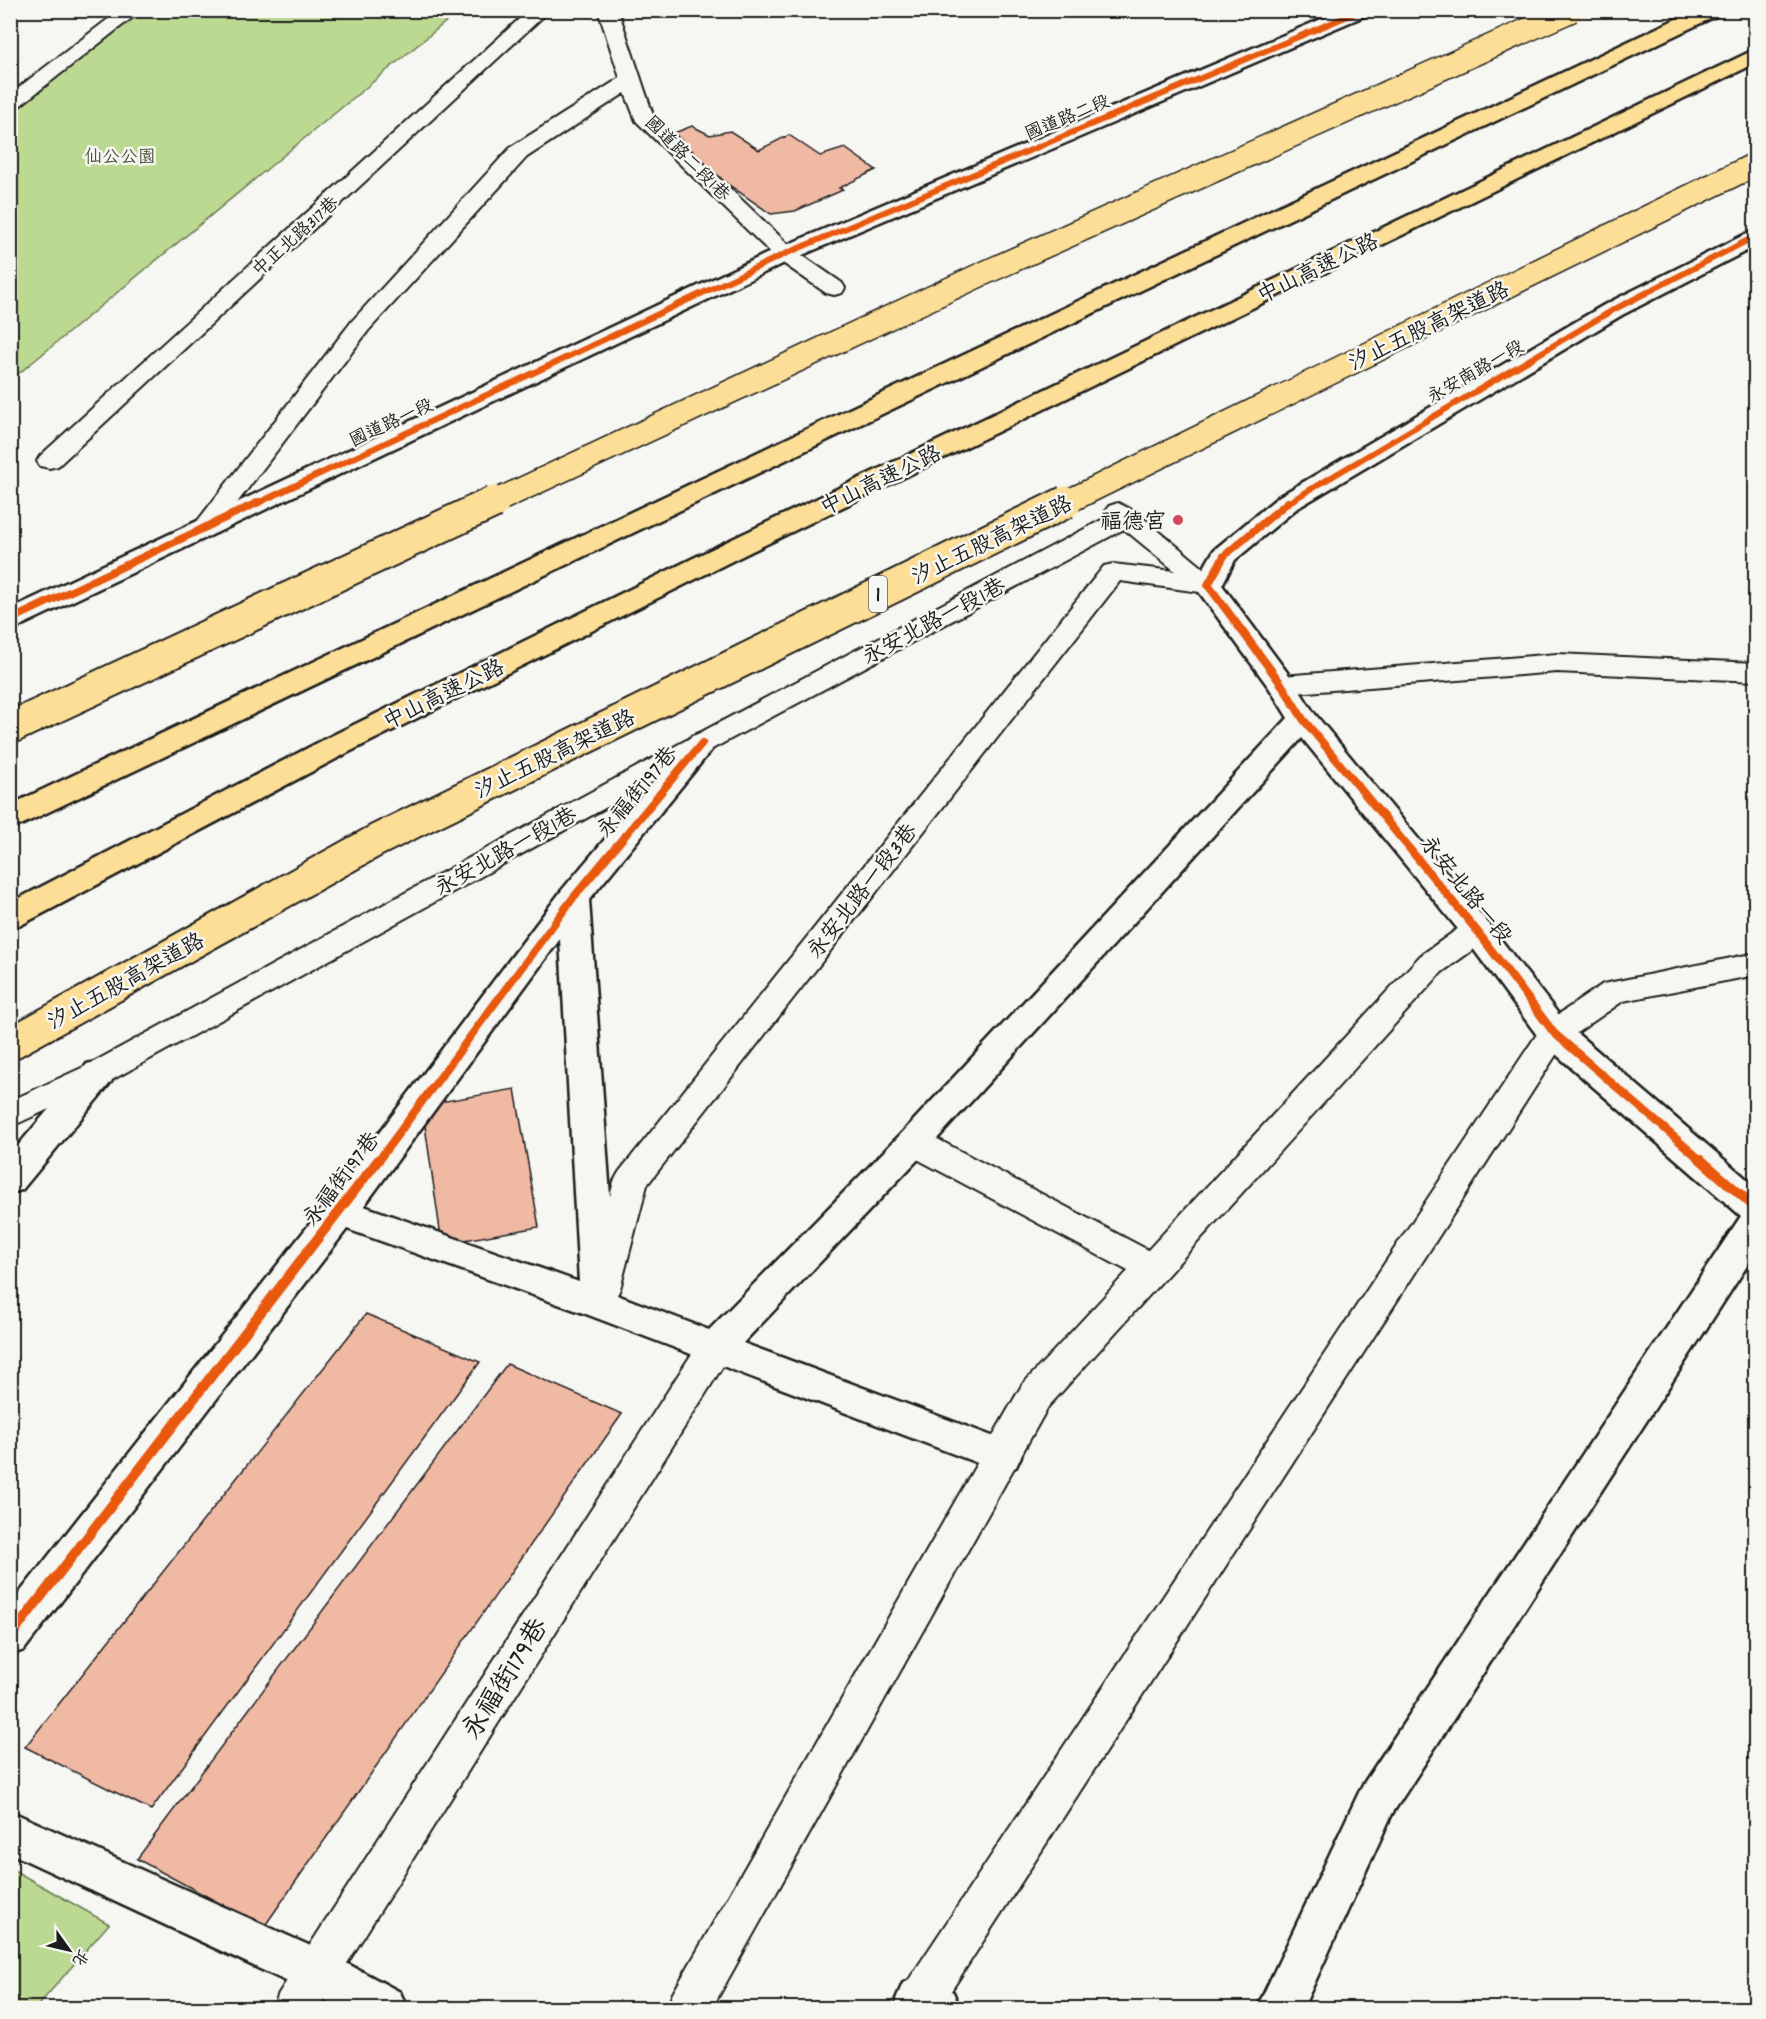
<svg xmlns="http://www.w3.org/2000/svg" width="1766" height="2019" font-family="Dekko,'LXGW WenKai TC',sans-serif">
<rect width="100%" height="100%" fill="#f6f6f2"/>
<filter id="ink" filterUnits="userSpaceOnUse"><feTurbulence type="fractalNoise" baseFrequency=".0167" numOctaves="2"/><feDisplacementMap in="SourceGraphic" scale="12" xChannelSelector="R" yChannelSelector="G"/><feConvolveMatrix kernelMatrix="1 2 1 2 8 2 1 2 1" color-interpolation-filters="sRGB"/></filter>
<g filter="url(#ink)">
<path fill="#bbd991" stroke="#6c7a56" stroke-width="1.5" d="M 140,11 L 459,11 L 11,380 L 11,109 Z
M 10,1868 L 109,1924 L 36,2008 L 11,2008 Z"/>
<path fill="#efb9a3" stroke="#1c1c1c" stroke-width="1.5" d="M 692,126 L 710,135 L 730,131 L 759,150 L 789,135 L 820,156 L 845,148 L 876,170 L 839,188 L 843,190 L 795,211 L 771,214 L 661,138 Z
M 515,1089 L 539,1227 L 442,1244 L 422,1105 Z
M 366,1314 L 480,1362 L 151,1810 L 25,1747 Z
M 507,1364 L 622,1414 L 264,1927 L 137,1859 Z"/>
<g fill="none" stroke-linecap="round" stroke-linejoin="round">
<g stroke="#1c1c1c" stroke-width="4">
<path id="service" d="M 120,10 L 142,10 L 17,108 L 10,110 L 10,94 Z
M 529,10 L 550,10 L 58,466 L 49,468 L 40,466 L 37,461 L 40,456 Z
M 598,10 L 618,10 L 653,115 L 793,249 L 842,283 L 845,288 L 842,293 L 834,295 L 826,293 L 777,259 L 636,121 L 625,93 L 527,157 L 368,331 L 214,533 L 205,536 L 196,533 L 192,528 L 196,523 L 352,321 L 511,147 L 620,78 Z
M 1118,503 L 1136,512 L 1214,577 L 1220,585 L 1216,591 L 1207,593 L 1120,581 L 647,1185 L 620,1289 L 615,1299 L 603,1303 L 591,1299 L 586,1289 L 614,1181 L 619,1172 L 1104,566 L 1113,564 L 1175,571 L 1124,529 L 712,749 L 110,1081 L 10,1127 L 10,1101 L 88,1065 L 692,737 L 1109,516 L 1105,511 L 1109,506 Z
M 1557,654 L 1756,663 L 1756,681 L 1557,672 L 1282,694 L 1272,691 L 1268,685 L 1272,679 L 1282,676 Z
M 1477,920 L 1488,923 L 1492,931 L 1488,939 L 1442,972 L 1048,1407 L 712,2008 L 667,2008 L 673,1993 L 1022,1385 L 1128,1271 L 902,1151 L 897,1142 L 902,1133 L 914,1130 L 926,1133 L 1148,1250 L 1420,956 L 1466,923 Z
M 1756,953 L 1756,975 L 1623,1001 L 1565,1041 L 940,2008 L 894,2008 L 900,1993 L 1543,1025 L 1603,984 Z
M 715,1334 L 728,1338 L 733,1348 L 728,1358 L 319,2008 L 273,2008 L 279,1993 L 702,1338 Z"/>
</g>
<g stroke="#1c1c1c" stroke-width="5">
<path id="minor" d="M 1343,10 L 1372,10 L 1369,14 L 793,259 L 20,626 L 10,629 L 10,609 L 777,249 Z
M 1756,229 L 1756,246 L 1622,315 L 1296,509 L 1235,560 L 1222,585 L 1292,679 L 1314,713 L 1488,923 L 1566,1024 L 1756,1187 L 1756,1252 L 1392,1814 L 1303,2008 L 1257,2008 L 1362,1786 L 1741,1216 L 1542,1042 L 1466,939 L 1302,738 L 926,1151 L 743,1343 L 1016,1445 L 1021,1456 L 1016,1467 L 1002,1472 L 988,1467 L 586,1314 L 347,1229 L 24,1650 L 10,1655 L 10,1605 L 327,1202 L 562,890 L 692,736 L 702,733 L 712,736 L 717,743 L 589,900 L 617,1295 L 709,1330 L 902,1133 L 1288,718 L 1270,689 L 1194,585 L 1214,550 L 1278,497 L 1604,305 ZM 560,939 L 579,1282 L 364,1206 Z
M 99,1061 L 111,1064 L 116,1073 L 111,1082 L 22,1190 L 10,1193 L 10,1155 L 87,1064 Z
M 10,1811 L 333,1956 L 400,1992 L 407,2008 L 340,2008 L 301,1988 L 10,1853 Z
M 919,1977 L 953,1992 L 960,2008 L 900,2008 L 896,1999 L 903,1983 Z"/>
</g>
<g stroke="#1c1c1c" stroke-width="5">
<path id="motorway" d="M 1695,10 L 1723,10 L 1720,14 L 21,825 L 10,828 L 10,805 Z
M 1756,49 L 1756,63 L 744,555 L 349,752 L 21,925 L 10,928 L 10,903 L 327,738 L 724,543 Z"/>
</g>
<use href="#service" fill="#f6f6f2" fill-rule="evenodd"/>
<use href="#minor" fill="#f6f6f2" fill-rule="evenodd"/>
<use href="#motorway" fill="#fcde96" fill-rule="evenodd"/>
<g stroke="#1c1c1c" stroke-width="26" stroke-linecap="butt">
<path id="motorway-bridge-far1" d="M 490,504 L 980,275 L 1572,10
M 1063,504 L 1756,164"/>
</g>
<g stroke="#1c1c1c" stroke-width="35" stroke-linecap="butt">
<path id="motorway-bridge" d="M 10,728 L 494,502
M 10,1044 L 377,840 L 1066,502"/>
</g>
<use href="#motorway-bridge-far1" stroke="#fcde96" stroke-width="23"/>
<use href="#motorway-bridge" stroke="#fcde96" stroke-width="31"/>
<g stroke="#f6f6f2" stroke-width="9">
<path id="cycleway-far2" d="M 256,504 L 785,254 L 1362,10
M 1286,504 L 1613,310 L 1756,236"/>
</g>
<g stroke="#f6f6f2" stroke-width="12">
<path id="cycleway-far1" d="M 1288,502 L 1224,556 L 1208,585 L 1282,685 L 1303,719 L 1477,931 L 1554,1033 L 1702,1161
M 10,620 L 259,502
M 378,1161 L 573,898 L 702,743"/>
</g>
<g stroke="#f6f6f2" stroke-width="14">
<path id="cycleway" d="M 1700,1159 L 1756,1208
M 10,1637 L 379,1159"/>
</g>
<use href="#cycleway-far2" stroke="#e8590c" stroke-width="6"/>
<use href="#cycleway-far1" stroke="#e8590c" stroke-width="8"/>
<use href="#cycleway" stroke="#e8590c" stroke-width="10"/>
</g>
</g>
<circle fill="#d1495b" stroke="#f6f6f2" stroke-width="2" cx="1178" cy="520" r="6"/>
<g text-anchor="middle" stroke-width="5" stroke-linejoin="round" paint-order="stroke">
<g font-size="18" fill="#1c1c1c" stroke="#f6f6f2">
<text transform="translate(1067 117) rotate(-23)" y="6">國道路二段</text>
<text transform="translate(688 158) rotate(45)" y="6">國道路二段1巷</text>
<text transform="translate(295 236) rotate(-42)" y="6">中正北路317巷</text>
<text transform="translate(1475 371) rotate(-30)" y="6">永安南路一段</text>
<text transform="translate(391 422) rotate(-25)" y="6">國道路一段</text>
</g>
<g font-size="18" fill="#4c553f" stroke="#f6f6f2">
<text x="120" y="162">仙公公園</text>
</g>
<rect fill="#f6f6f2" stroke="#5d5d5c" stroke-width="1.5" x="869" y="576" width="18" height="36" rx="4.5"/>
<g font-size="21" font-weight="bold" fill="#1c1c1c">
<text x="878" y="601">1</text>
</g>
<g font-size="22" fill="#1c1c1c" stroke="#f6f6f2">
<text transform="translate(1317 267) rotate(-26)" y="8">中山高速公路</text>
<text transform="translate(1428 325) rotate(-26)" y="8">汐止五股高架道路</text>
<text transform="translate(880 479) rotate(-26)" y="8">中山高速公路</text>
<text transform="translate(991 539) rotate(-26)" y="8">汐止五股高架道路</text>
<text transform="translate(933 620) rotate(-28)" y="8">永安北路一段1巷</text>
<text transform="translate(443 693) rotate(-26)" y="8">中山高速公路</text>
<text transform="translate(554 753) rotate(-26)" y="8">汐止五股高架道路</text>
<text transform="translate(636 791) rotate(-50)" y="8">永福街197巷</text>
<text transform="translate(505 850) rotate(-29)" y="8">永安北路一段1巷</text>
<text transform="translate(1467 889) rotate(51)" y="8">永安北路一段</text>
<text transform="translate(861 890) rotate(-52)" y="8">永安北路一段3巷</text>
<text transform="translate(125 980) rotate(-29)" y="8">汐止五股高架道路</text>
<text transform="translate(340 1178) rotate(-53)" y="8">永福街197巷</text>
</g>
<g font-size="22" fill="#1c1c1c" stroke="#f6f6f2" text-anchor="end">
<text x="1166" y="528">福德宮</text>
</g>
<g font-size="27" fill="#1c1c1c" stroke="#f6f6f2">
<text transform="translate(504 1678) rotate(-58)" y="9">永福街179巷</text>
</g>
</g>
<rect width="1766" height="2019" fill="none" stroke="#f6f6f2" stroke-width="36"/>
<rect x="18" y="18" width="1730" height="1983" fill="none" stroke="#1c1c1c" stroke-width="2" filter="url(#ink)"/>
<g transform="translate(69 1950) rotate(124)" stroke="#f6f6f2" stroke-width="4.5" paint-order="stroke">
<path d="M0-4.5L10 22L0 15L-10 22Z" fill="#1c1c1c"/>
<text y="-9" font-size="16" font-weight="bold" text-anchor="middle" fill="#1c1c1c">北</text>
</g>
</svg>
